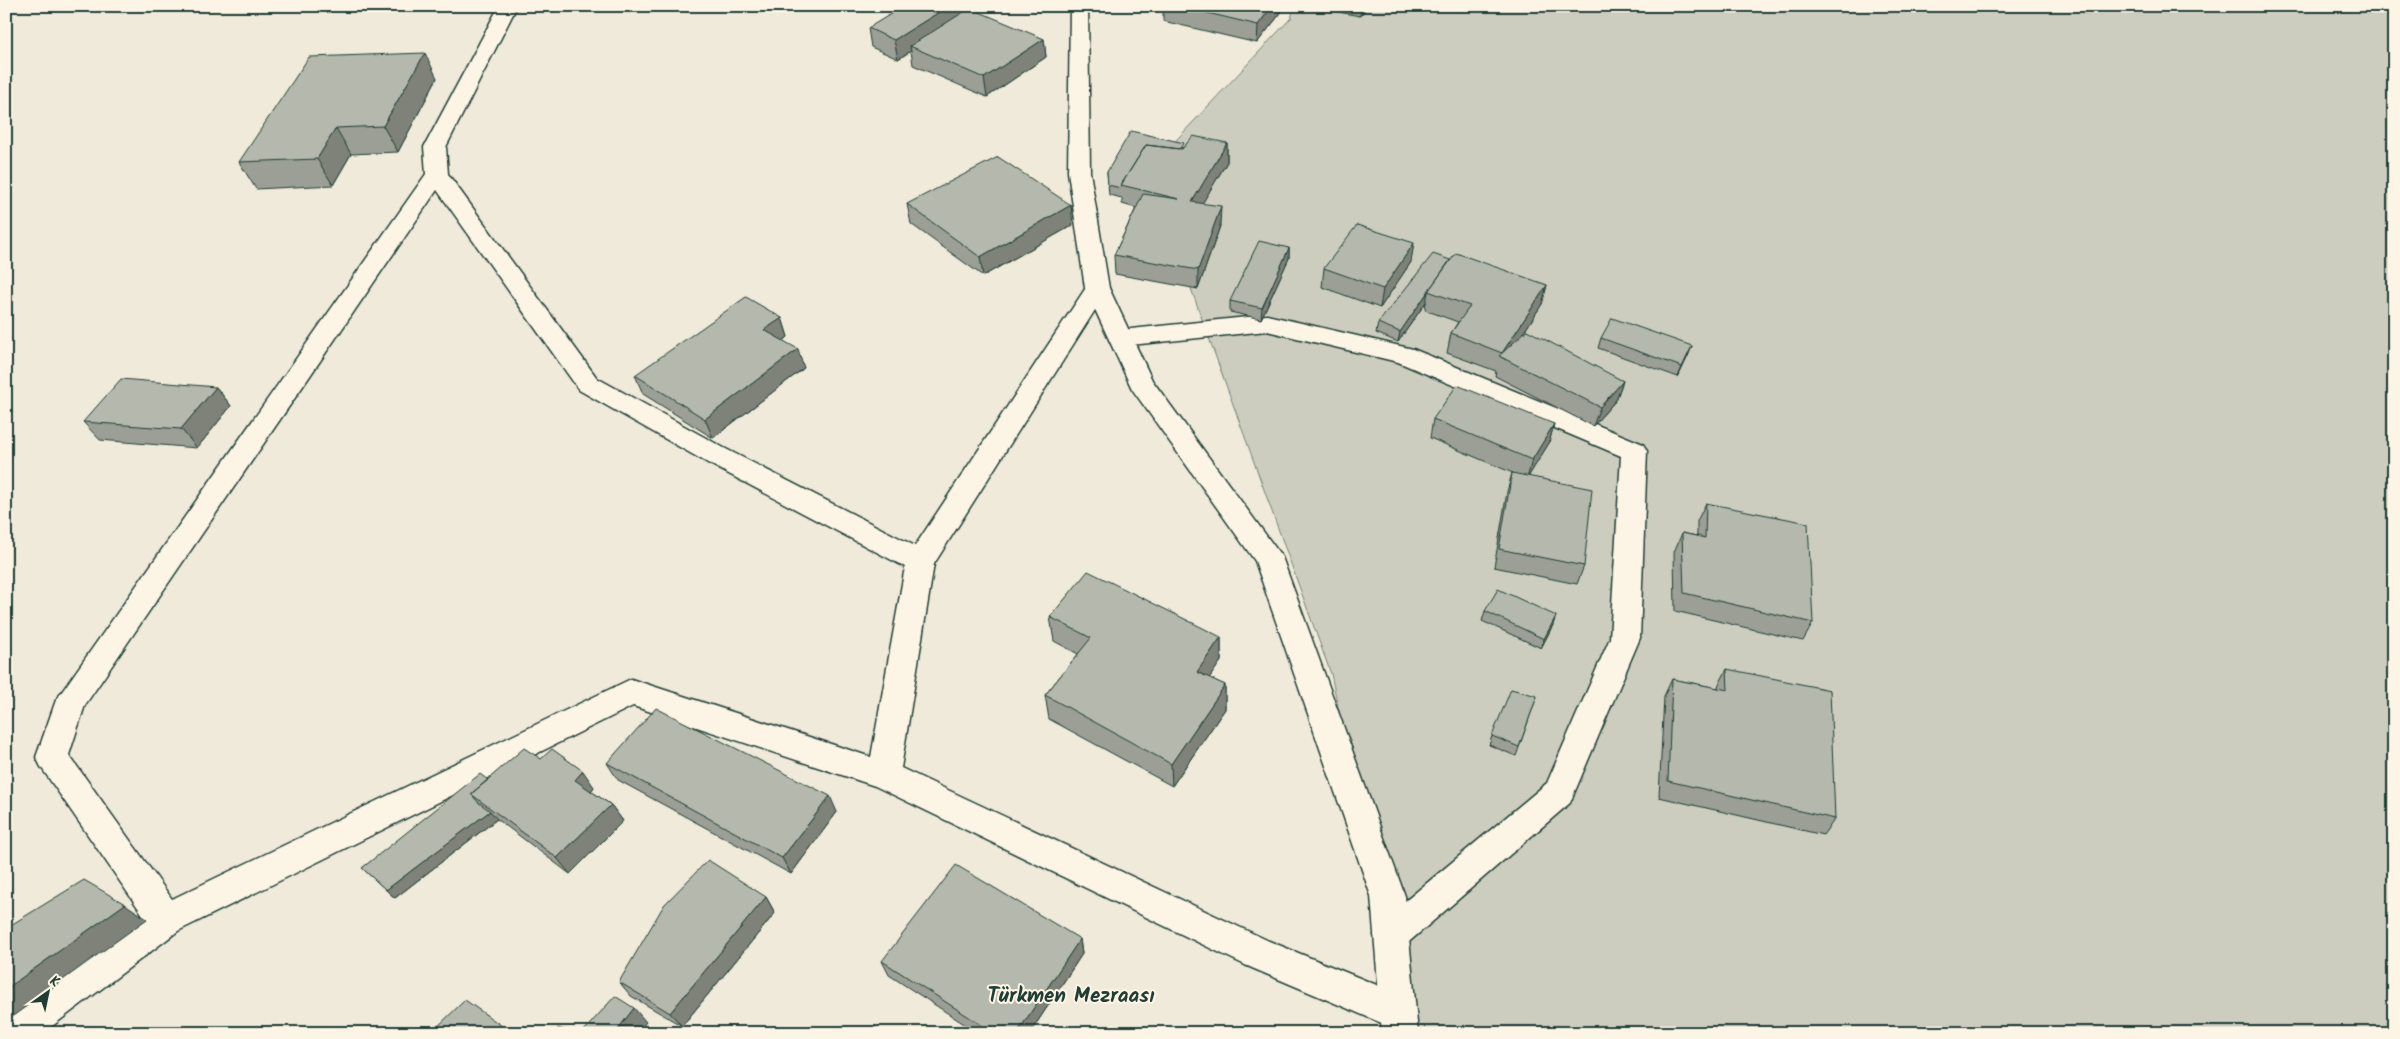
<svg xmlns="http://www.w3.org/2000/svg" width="2400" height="1039" font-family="Kalam,sans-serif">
<rect width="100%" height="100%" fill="#efeada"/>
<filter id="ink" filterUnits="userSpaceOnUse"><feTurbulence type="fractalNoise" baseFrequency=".02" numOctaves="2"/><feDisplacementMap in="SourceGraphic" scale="10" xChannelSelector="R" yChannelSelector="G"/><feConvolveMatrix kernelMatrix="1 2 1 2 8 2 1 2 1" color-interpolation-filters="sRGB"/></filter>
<g filter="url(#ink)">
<path fill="#cccdbf" stroke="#76857a" d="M 1295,6 L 2394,6 L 2394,1033 L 1408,1033 L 1331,674 L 1148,170 L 1291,18 Z"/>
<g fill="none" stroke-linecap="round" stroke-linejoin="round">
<g stroke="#1f3d34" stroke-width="3">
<path id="minor" d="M 499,6 L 517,6 L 446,147 L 448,174 L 597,378 L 724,448 L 915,546 L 1089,283 L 1097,280 L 1105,283 L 1109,288 L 934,564 L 901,768 L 1269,941 L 1411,999 L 1416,1012 L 1411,1025 L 1398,1030 L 1245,965 L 875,786 L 633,706 L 178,931 L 43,1033 L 6,1033 L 6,1016 L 143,915 L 41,767 L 36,757 L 56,700 L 426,174 L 424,147 ZM 437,190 L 579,390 L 706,462 L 905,567 L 871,757 L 631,679 L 172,899 L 69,755 L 85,705 Z
M 1267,315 L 1413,349 L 1643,444 L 1647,451 L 1640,638 L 1570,803 L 1403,947 L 1391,952 L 1379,947 L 1374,935 L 1379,923 L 1547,783 L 1610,638 L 1621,456 L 1398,362 L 1267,331 L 1121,346 L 1112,344 L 1109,338 L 1112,332 L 1121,330 Z"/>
</g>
<g stroke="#1f3d34" stroke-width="3">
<path id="tertiary" d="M 1070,6 L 1088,6 L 1090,172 L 1109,288 L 1152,380 L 1282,557 L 1405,896 L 1418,1033 L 1382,1033 L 1371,896 L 1255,561 L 1132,389 L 1085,288 L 1068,172 Z"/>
</g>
<use href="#minor" fill="#fcf5e5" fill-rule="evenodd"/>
<use href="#tertiary" fill="#fcf5e5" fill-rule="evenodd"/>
</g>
<path fill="#9c9f95" stroke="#1f3d34" d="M 1163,6 L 1281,6 L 1280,14 L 1257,43 L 1163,21 Z
M 1306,6 L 1368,6 L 1360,16 Z
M 962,14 L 1044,39 L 1046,57 L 987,97 L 913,65 L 911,51 L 898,59 L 871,47 L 868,28 Z
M 437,78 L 398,152 L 351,154 L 333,185 L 256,189 L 239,162 Z
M 1227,143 L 1227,162 L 1202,203 L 1220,226 L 1198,289 L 1115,274 L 1114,255 L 1136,208 L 1122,204 L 1122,198 L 1109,195 L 1107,172 L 1184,147 Z
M 907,204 L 1073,225 L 983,276 L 911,224 Z
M 1289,248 L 1289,258 L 1261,319 L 1230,312 L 1230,301 Z
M 1450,260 L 1547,285 L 1542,304 L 1522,335 L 1623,381 L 1616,400 L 1593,426 L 1495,376 L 1496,371 L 1447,353 L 1451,333 L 1458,322 L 1425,310 L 1426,302 L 1398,342 L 1376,333 L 1378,323 Z
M 1411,262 L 1380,308 L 1322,287 L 1324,268 Z
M 782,318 L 788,337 L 783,341 L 804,368 L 713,438 L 643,394 L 635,375 Z
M 1601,338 L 1692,346 L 1688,356 L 1678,377 L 1598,348 Z
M 216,387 L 231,406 L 197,448 L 100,440 L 83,422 Z
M 1433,419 L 1554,424 L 1549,443 L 1528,476 L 1584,566 L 1577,584 L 1494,567 L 1507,492 L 1512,473 L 1513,473 L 1430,438 Z
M 1706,503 L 1813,623 L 1803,641 L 1675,611 L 1674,552 L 1682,533 L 1697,536 L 1697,521 Z
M 1485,611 L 1553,625 L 1541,648 L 1482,621 Z
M 1050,617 L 1221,637 L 1221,661 L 1209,678 L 1225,685 L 1225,709 L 1172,786 L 1049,719 L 1045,695 L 1078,654 L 1054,641 Z
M 1727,669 L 1835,819 L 1823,835 L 1659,797 L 1664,696 L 1672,679 L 1718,688 L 1718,686 Z
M 1537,696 L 1516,756 L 1489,745 L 1492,736 Z
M 541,759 L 594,787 L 591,791 L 611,805 L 623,821 L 570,874 L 497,819 L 395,898 L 362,868 L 488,780 Z
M 607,763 L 837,812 L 791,874 L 618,780 Z
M 766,897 L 775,913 L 682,1026 L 631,996 L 619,982 Z
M 1080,939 L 1082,954 L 1030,1033 L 978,1033 L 889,975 L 882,961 Z"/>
<path fill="#7f8279" stroke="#1f3d34" d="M 949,6 L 960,6 L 962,18 L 910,46 L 911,51 L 898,59 L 894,40 Z
M 1272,6 L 1281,6 L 1280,14 L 1257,43 L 1258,25 Z
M 1361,6 L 1368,6 L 1360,16 Z
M 1044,39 L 1046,57 L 987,97 L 984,78 Z
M 425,53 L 437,78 L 398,152 L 383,126 Z
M 336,128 L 351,154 L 333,185 L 317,159 Z
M 1227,143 L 1227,162 L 1192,221 L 1192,202 Z
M 1071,205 L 1073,225 L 983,276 L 980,257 Z
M 1221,206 L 1220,226 L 1198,289 L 1198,270 Z
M 1414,243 L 1411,262 L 1380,308 L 1383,289 Z
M 1289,248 L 1289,258 L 1261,319 L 1262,308 Z
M 1547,285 L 1542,304 L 1506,360 L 1501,357 L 1502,353 Z
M 1428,292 L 1426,302 L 1398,342 L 1400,332 Z
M 782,318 L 788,337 L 771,350 L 764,330 Z
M 1692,346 L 1688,356 L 1678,377 L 1682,367 Z
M 798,349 L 804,368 L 713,438 L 705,419 Z
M 1623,381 L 1616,400 L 1593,426 L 1600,407 Z
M 216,387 L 231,406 L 197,448 L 181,429 Z
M 1554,424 L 1549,443 L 1527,479 L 1532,460 Z
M 1556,616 L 1553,625 L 1541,648 L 1544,639 Z
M 1221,637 L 1221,661 L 1197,696 L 1197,672 Z
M 1225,685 L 1225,709 L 1172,786 L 1171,764 Z
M 583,771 L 594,787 L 587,797 L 575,780 Z
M 830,796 L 837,812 L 791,874 L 782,858 Z
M 611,805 L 623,821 L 570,874 L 557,858 Z
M 490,811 L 497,819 L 395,898 L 386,890 Z
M 766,897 L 775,913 L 682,1026 L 670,1013 Z
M 125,904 L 147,919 L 6,1021 L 6,989 Z
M 1080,939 L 1082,954 L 1030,1033 L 1017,1033 Z
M 634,1008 L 646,1022 L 638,1033 L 615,1033 Z"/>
<path fill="#b5b9ad" stroke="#1f3d34" d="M 904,6 L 949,6 L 894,40 L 868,28 Z
M 1178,6 L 1272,6 L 1258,25 Z
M 970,8 L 1044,39 L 984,78 L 910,46 Z
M 425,53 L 383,126 L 336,128 L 317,159 L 239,162 L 309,57 Z
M 1131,131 L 1184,143 L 1179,149 L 1146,145 L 1121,185 L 1121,188 L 1108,185 L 1107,172 Z
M 1193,136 L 1227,143 L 1192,202 L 1221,206 L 1198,270 L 1114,255 L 1143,194 L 1179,199 L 1121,185 L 1146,145 L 1182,149 Z
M 998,157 L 1071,205 L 980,257 L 907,204 Z
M 1357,225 L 1414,243 L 1383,289 L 1324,268 Z
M 1259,241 L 1289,248 L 1262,308 L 1230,301 Z
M 1456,253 L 1547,285 L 1502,353 L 1451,333 L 1470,306 L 1428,291 Z
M 1433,254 L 1450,260 L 1400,332 L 1378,323 Z
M 746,297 L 782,318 L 764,330 L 798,349 L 705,419 L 635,375 Z
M 1612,318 L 1692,346 L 1682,367 L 1601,338 Z
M 1527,330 L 1623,381 L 1600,407 L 1499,356 Z
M 121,379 L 216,387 L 181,429 L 83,422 Z
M 1457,385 L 1554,424 L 1532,460 L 1433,419 Z
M 1512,473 L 1592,489 L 1584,566 L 1499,549 Z
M 1706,503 L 1808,523 L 1813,623 L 1684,593 L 1682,533 L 1705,538 Z
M 1088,571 L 1221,637 L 1197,672 L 1225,685 L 1171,764 L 1045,695 L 1091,638 L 1050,617 Z
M 1498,589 L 1556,616 L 1544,639 L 1485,611 Z
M 1727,669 L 1830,690 L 1835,819 L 1668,781 L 1672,679 L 1728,690 Z
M 1511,689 L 1537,696 L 1519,747 L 1492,736 Z
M 656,708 L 830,796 L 782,858 L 607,763 Z
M 524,748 L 541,759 L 552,749 L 583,771 L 575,780 L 611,805 L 557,858 L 471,794 Z
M 480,774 L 488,780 L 471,794 L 478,802 L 490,811 L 386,890 L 362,868 Z
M 708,860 L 766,897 L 670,1013 L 619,982 L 664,905 Z
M 956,865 L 1080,939 L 1017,1033 L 994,1033 L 882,961 Z
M 84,880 L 125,904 L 6,989 L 6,928 Z
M 615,996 L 634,1008 L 615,1033 L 582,1033 Z
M 465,1000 L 512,1033 L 431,1033 Z
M 875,1027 L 882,1033 L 870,1033 Z
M 558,1028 L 575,1033 L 555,1033 Z"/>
</g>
<g text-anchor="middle" stroke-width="4" stroke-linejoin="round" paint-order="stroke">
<g font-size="21" font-weight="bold" fill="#1f3d34" stroke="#fcf5e5">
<text x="1071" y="1002">Türkmen Mezraası</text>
</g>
</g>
<rect width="2400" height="1039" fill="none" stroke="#fcf5e5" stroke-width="25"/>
<rect x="12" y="12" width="2375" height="1014" fill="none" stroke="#1f3d34" stroke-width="2" filter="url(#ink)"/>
<g transform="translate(48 992) rotate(33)" stroke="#fcf5e5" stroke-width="4" paint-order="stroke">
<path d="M0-4L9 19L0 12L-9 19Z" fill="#1f3d34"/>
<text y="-8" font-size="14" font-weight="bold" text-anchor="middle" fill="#1f3d34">K</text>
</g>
</svg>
